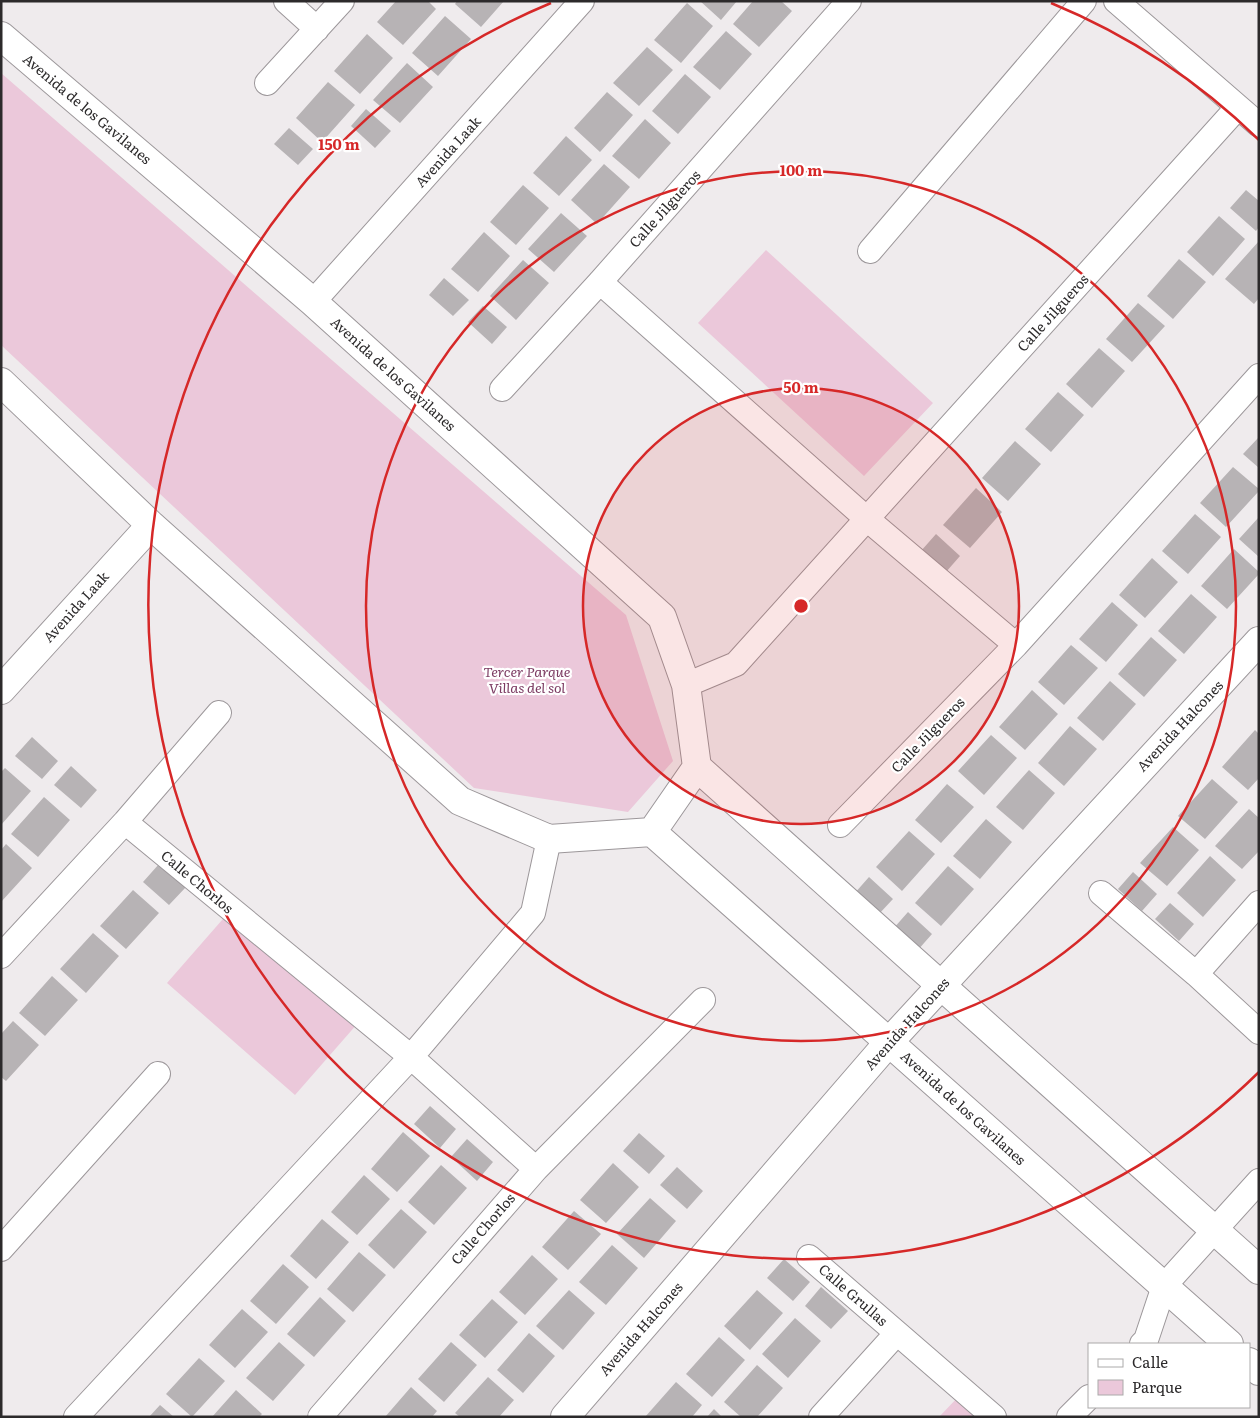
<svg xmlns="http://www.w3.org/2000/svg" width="1260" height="1418" font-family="Literata,serif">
<rect width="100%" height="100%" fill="#efebed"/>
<path fill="#ebc8da" d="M 1,73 L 626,615 L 673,761 L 628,812 L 474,788 L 1,345 Z
M 766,250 L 933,403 L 864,476 L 698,323 Z
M 236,904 L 365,1015 L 295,1095 L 167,983 Z
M 959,1396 L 981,1417 L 939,1417 Z"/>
<path fill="#b7b3b5" d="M 396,1 L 428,1 L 436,9 L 403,45 L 377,22 Z
M 457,1 L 504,1 L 481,27 L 455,4 Z
M 700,1 L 737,1 L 721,20 Z
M 753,1 L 781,1 L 792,11 L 759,47 L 733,24 Z
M 687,3 L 713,26 L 681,63 L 654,40 Z
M 445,16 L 471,39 L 438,76 L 412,53 Z
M 726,31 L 752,54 L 720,90 L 693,67 Z
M 367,34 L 393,58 L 360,94 L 334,71 Z
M 647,47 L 673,70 L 639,106 L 613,83 Z
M 407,63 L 433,87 L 400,123 L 373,100 Z
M 685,74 L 711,97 L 678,134 L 652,111 Z
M 328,82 L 355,105 L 322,142 L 296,118 Z
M 607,92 L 633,115 L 600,152 L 574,128 Z
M 366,109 L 391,131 L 375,148 L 351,126 Z
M 645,119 L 671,143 L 639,179 L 612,156 Z
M 289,128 L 313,149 L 298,165 L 274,144 Z
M 566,136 L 592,160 L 559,196 L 533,173 Z
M 604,164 L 630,187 L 597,224 L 571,200 Z
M 523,185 L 549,208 L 516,245 L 490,222 Z
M 1246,190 L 1259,201 L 1259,227 L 1256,231 L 1230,208 Z
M 561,213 L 587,236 L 554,272 L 528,249 Z
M 1219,216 L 1245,239 L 1213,276 L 1187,252 Z
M 484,232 L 510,256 L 478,292 L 451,269 Z
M 1259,241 L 1259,298 L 1254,304 L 1225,279 Z
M 1179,259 L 1206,282 L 1173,319 L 1147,296 Z
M 523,260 L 549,283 L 516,320 L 490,296 Z
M 444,278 L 469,300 L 453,316 L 429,295 Z
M 1138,303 L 1165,326 L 1132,362 L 1106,339 Z
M 483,306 L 507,327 L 492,344 L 468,322 Z
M 1099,348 L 1125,371 L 1092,408 L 1066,384 Z
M 1058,392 L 1084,415 L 1051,452 L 1025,429 Z
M 1259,437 L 1259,468 L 1243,454 Z
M 1015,441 L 1041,464 L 1008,501 L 982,478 Z
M 1233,467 L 1259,489 L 1259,491 L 1226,527 L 1200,503 Z
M 976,488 L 1002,512 L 970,548 L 943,525 Z
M 1195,514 L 1221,537 L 1188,574 L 1162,551 Z
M 1259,517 L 1259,557 L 1239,539 Z
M 936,534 L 960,556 L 946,572 L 921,551 Z
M 1234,549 L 1259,572 L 1259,574 L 1227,609 L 1201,586 Z
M 1152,558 L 1178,582 L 1145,618 L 1119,595 Z
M 1191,594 L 1217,617 L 1184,654 L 1158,631 Z
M 1112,602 L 1138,625 L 1106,662 L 1079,639 Z
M 1151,637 L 1177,660 L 1144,697 L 1118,674 Z
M 1071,645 L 1098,668 L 1064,705 L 1038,682 Z
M 1110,681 L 1136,704 L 1103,741 L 1077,718 Z
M 1032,690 L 1058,714 L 1025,750 L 999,727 Z
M 1070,726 L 1097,749 L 1064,786 L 1038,763 Z
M 1255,730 L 1259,734 L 1259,778 L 1248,790 L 1222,767 Z
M 991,735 L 1017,758 L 984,795 L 958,771 Z
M 32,737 L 58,761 L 42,779 L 15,756 Z
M 71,766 L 97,790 L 81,808 L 54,785 Z
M 5,768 L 31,791 L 1,825 L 1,772 Z
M 1029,770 L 1055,793 L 1023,830 L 996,807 Z
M 1212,779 L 1238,802 L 1205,839 L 1178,816 Z
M 947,784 L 974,807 L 941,843 L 915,820 Z
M 44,797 L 70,820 L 38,857 L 11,834 Z
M 1249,809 L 1259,818 L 1259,851 L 1242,869 L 1215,846 Z
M 986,819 L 1012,842 L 980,879 L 953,856 Z
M 1173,827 L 1199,850 L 1167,886 L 1140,863 Z
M 909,831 L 935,854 L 902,891 L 876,867 Z
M 6,844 L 32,868 L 1,902 L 1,850 Z
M 1210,856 L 1236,880 L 1203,917 L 1177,893 Z
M 159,864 L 186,887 L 169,905 L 143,882 Z
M 948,866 L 974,889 L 941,926 L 915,903 Z
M 1133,872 L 1157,894 L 1142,911 L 1118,889 Z
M 869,877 L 893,899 L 878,915 L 854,894 Z
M 133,890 L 159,913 L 126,949 L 100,926 Z
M 1170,903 L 1194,924 L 1179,941 L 1155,919 Z
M 908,912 L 932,934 L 917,951 L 893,929 Z
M 93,933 L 119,956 L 86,993 L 60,969 Z
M 52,976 L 78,1000 L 45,1036 L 19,1013 Z
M 13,1021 L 39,1045 L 6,1081 L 1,1077 L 1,1034 Z
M 430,1106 L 456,1129 L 440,1148 L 414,1124 Z
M 403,1132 L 430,1156 L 397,1192 L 371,1169 Z
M 639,1133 L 665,1156 L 649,1174 L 623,1151 Z
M 467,1139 L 493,1162 L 477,1181 L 451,1157 Z
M 613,1163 L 639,1187 L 606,1223 L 580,1200 Z
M 441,1165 L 467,1188 L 434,1225 L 408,1202 Z
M 677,1167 L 703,1191 L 687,1209 L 660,1185 Z
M 364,1175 L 390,1199 L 357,1235 L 331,1212 Z
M 650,1198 L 676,1221 L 644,1258 L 617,1234 Z
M 401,1209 L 427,1232 L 394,1269 L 368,1245 Z
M 574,1211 L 601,1234 L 568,1270 L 542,1247 Z
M 322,1219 L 349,1242 L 316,1279 L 290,1256 Z
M 612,1245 L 638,1268 L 606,1305 L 579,1282 Z
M 359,1252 L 386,1275 L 353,1312 L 327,1289 Z
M 532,1255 L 558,1279 L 525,1315 L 499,1292 Z
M 784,1259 L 810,1282 L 793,1301 L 767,1278 Z
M 283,1264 L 309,1287 L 276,1324 L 250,1301 Z
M 821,1287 L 848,1311 L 831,1329 L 805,1306 Z
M 569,1290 L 595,1313 L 563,1350 L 536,1326 Z
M 757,1290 L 783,1313 L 750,1350 L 724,1326 Z
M 320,1297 L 346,1321 L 314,1357 L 287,1334 Z
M 492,1299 L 518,1322 L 485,1358 L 459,1335 Z
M 242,1309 L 268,1332 L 235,1368 L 209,1345 Z
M 795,1318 L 821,1341 L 788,1378 L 762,1354 Z
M 529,1333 L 555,1356 L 523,1393 L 497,1370 Z
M 719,1337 L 745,1360 L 712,1397 L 686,1374 Z
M 279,1342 L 305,1365 L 273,1401 L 246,1378 Z
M 451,1342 L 477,1365 L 444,1402 L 418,1379 Z
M 199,1358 L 225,1381 L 192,1417 L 166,1394 Z
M 757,1365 L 783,1388 L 757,1417 L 741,1417 L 724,1402 Z
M 488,1377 L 514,1400 L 499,1417 L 460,1417 L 455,1413 Z
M 676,1382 L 702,1405 L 692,1417 L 645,1417 Z
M 411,1387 L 437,1411 L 432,1417 L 385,1417 Z
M 236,1390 L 262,1414 L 259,1417 L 212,1417 Z
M 160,1405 L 174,1417 L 149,1417 Z
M 714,1409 L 722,1417 L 707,1417 Z"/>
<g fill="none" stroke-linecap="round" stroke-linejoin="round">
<g stroke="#9c979a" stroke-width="26">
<path id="street" d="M 286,1 L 317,29
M 1116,1 L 1259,125
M 267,83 L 342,1
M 870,251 L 1084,1
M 600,282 L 867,519 L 1016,645
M 313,302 L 582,1
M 502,389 L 600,282 L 849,1
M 686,685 L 736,664 L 1238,107
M 125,822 L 411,1057 L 536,1169
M 840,825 L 1016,645 L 1259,376
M 1101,893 L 1196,974
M 1259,903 L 1196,974 L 1259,1032
M 1,956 L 125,822 L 219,713
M 1,1249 L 158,1074
M 809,1257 L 897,1333
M 1142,1344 L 1146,1340 L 1164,1286 L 1259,1181
M 76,1417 L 411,1057 L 533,913 L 549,839
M 320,1417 L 536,1169 L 703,1000
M 821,1417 L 897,1333 L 994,1417
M 1069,1417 L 1089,1397"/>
</g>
<g stroke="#9c979a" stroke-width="30">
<path id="secondary" d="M 1,36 L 313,302 L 662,617 L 686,685 L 697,767 L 1259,1270
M 1,382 L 151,525 L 460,801 L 549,839 L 652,832 L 1229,1344
M 1,690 L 151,525
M 652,832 L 697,767
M 1249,1362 L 1259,1371
M 565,1417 L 889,1042 L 1259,641"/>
</g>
<use href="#street" stroke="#fff" stroke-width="24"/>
<use href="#secondary" stroke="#fff" stroke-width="28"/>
</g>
<circle cx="801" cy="606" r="218" fill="#d62828" fill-opacity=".12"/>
<g fill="none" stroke="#d62828" stroke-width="2.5">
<circle cx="801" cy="606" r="218"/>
<circle cx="801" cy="606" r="435"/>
<path d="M1259 1072A653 653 0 1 1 551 3M1051 3A653 653 0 0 1 1259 140"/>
</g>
<g text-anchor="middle" stroke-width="4.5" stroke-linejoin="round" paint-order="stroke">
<g font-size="14" fill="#2c2a2b" stroke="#fff">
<text transform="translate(87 109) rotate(40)" y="5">Avenida de los Gavilanes</text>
<text transform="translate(448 152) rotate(-48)" y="5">Avenida Laak</text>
<text transform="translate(665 209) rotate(-48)" y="5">Calle Jilgueros</text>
<text transform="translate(1053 313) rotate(-48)" y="5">Calle Jilgueros</text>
<text transform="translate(393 374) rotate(42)" y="5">Avenida de los Gavilanes</text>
<text transform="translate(76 607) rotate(-48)" y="5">Avenida Laak</text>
<text transform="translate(1180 726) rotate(-47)" y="5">Avenida Halcones</text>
<text transform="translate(928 735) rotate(-46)" y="5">Calle Jilgueros</text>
<text transform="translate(197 882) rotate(40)" y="5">Calle Chorlos</text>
<text transform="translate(907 1024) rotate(-48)" y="5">Avenida Halcones</text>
<text transform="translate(963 1108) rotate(42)" y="5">Avenida de los Gavilanes</text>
<text transform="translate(483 1229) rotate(-49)" y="5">Calle Chorlos</text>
<text transform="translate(853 1295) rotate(41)" y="5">Calle Grullas</text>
<text transform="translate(641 1329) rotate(-49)" y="5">Avenida Halcones</text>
</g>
<g font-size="14" font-style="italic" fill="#7c3b62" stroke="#fff">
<text x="527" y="677">Tercer Parque<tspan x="527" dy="16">Villas del sol</tspan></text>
</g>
</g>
<circle cx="801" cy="606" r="8" fill="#d62828" stroke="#fff" stroke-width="2.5"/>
<g font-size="15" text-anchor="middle" font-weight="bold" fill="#d62828" stroke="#fff" stroke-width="4.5" stroke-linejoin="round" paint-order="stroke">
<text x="339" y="150">150 m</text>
<text x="801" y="176">100 m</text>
<text x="801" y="393">50 m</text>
</g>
<rect width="1260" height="1418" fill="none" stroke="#2c2a2b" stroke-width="5"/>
<rect x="1088" y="1343" width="162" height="65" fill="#ffffff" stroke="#abaaaa"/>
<rect x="1098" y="1359" width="25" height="8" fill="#ffffff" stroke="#abaaaa"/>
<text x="1132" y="1368" font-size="15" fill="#2c2a2b">Calle</text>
<rect x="1098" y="1380" width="25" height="15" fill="#ebc8da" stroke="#abaaaa"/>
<text x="1132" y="1393" font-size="15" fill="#2c2a2b">Parque</text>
</svg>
